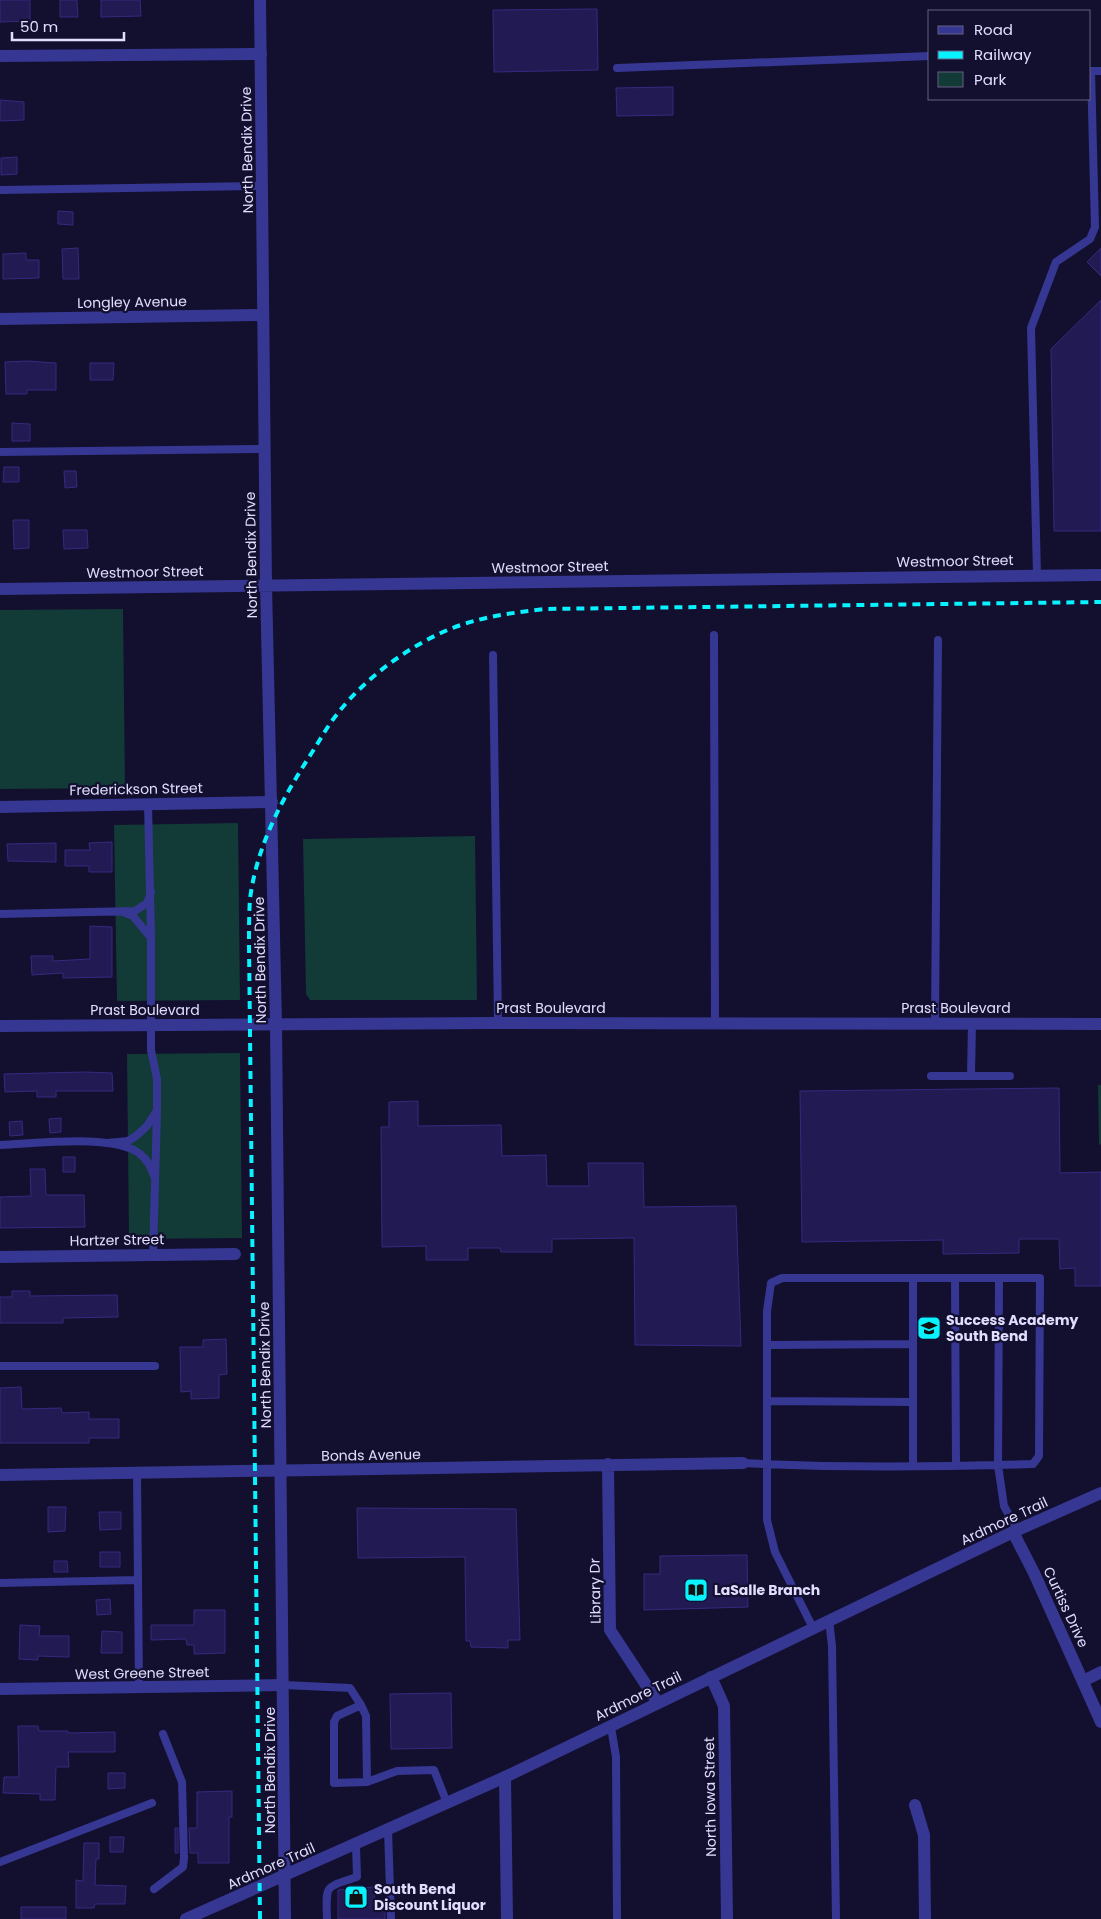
<svg xmlns="http://www.w3.org/2000/svg" width="1101" height="1919" font-family="Poppins,sans-serif">
<rect width="100%" height="100%" fill="#130f2f"/>
<path fill="#123a36" d="M 123,609 L 125,788 L 0,789 L 0,610 Z
M 238,823 L 240,1000 L 117,1001 L 114,825 Z
M 475,836 L 477,1000 L 310,1000 L 306,994 L 303,839 Z
M 240,1053 L 242,1238 L 129,1239 L 127,1054 Z
M 1098,1085 L 1101,1085 L 1101,1144 L 1099,1145 Z"/>
<path fill="#221a52" stroke="#372980" d="M 0,0 L 30,0 L 30,21 L 0,22 Z
M 60,0 L 77,0 L 78,17 L 60,17 Z
M 101,0 L 140,0 L 141,16 L 101,17 Z
M 597,9 L 598,70 L 494,72 L 493,10 Z
M 673,87 L 673,115 L 617,116 L 616,88 Z
M 0,100 L 24,102 L 24,120 L 0,121 Z
M 17,157 L 17,174 L 1,175 L 1,158 Z
M 58,211 L 73,212 L 73,225 L 58,224 Z
M 78,248 L 79,279 L 63,279 L 62,249 Z
M 1101,248 L 1101,276 L 1087,262 Z
M 26,253 L 26,260 L 39,260 L 39,278 L 3,279 L 3,254 Z
M 1101,300 L 1101,531 L 1054,531 L 1051,349 Z
M 27,361 L 56,363 L 56,390 L 27,390 L 27,394 L 6,394 L 5,362 Z
M 90,363 L 114,363 L 113,380 L 90,380 Z
M 12,423 L 30,424 L 30,441 L 12,441 Z
M 4,467 L 19,467 L 19,482 L 3,482 Z
M 64,471 L 76,471 L 77,487 L 65,488 Z
M 13,520 L 29,520 L 29,548 L 14,549 Z
M 63,530 L 87,530 L 88,548 L 64,549 Z
M 112,842 L 112,872 L 89,872 L 89,866 L 65,866 L 65,850 L 90,850 L 89,843 Z
M 56,843 L 56,862 L 8,861 L 7,844 Z
M 90,926 L 112,927 L 112,977 L 63,978 L 63,973 L 32,975 L 31,956 L 53,956 L 53,961 L 90,959 Z
M 84,1072 L 112,1073 L 113,1091 L 56,1091 L 56,1097 L 37,1097 L 37,1091 L 5,1092 L 4,1074 Z
M 1059,1088 L 1060,1173 L 1101,1172 L 1101,1286 L 1075,1286 L 1075,1268 L 1060,1269 L 1059,1239 L 1019,1239 L 1019,1253 L 943,1254 L 943,1240 L 802,1242 L 800,1091 Z
M 418,1101 L 418,1126 L 501,1125 L 502,1156 L 546,1155 L 547,1186 L 589,1186 L 588,1163 L 643,1163 L 644,1207 L 736,1206 L 741,1346 L 635,1345 L 634,1238 L 552,1239 L 552,1252 L 501,1252 L 500,1248 L 468,1248 L 468,1260 L 426,1260 L 426,1246 L 382,1247 L 381,1127 L 389,1127 L 389,1102 Z
M 61,1118 L 61,1132 L 50,1133 L 49,1119 Z
M 22,1121 L 23,1135 L 10,1136 L 9,1122 Z
M 63,1157 L 75,1157 L 75,1172 L 63,1172 Z
M 30,1169 L 45,1169 L 46,1195 L 84,1195 L 85,1227 L 0,1228 L 0,1197 L 31,1196 Z
M 12,1291 L 30,1291 L 30,1296 L 117,1295 L 118,1317 L 63,1318 L 63,1323 L 0,1323 L 0,1297 L 12,1297 Z
M 226,1339 L 227,1374 L 219,1375 L 219,1398 L 191,1399 L 191,1391 L 181,1392 L 180,1347 L 203,1347 L 203,1340 Z
M 21,1387 L 22,1409 L 61,1408 L 62,1413 L 89,1412 L 89,1419 L 119,1419 L 119,1438 L 89,1438 L 89,1443 L 0,1443 L 0,1388 Z
M 48,1507 L 66,1507 L 65,1531 L 48,1532 Z
M 357,1508 L 516,1509 L 520,1640 L 508,1640 L 508,1648 L 471,1647 L 470,1641 L 466,1641 L 465,1557 L 358,1558 Z
M 99,1512 L 121,1512 L 121,1529 L 100,1530 Z
M 100,1552 L 120,1552 L 120,1567 L 100,1567 Z
M 747,1555 L 748,1607 L 644,1610 L 644,1574 L 660,1574 L 660,1556 Z
M 54,1561 L 67,1561 L 68,1572 L 54,1572 Z
M 110,1599 L 111,1614 L 97,1615 L 96,1600 Z
M 194,1610 L 225,1610 L 225,1653 L 194,1654 L 194,1645 L 187,1645 L 186,1639 L 151,1640 L 151,1625 L 194,1625 Z
M 20,1625 L 40,1626 L 39,1636 L 69,1636 L 69,1657 L 38,1656 L 38,1660 L 19,1659 Z
M 102,1631 L 122,1632 L 122,1653 L 101,1653 Z
M 451,1693 L 452,1748 L 391,1749 L 390,1694 Z
M 18,1726 L 38,1726 L 39,1731 L 68,1731 L 68,1733 L 115,1732 L 115,1752 L 68,1752 L 69,1767 L 56,1767 L 55,1800 L 40,1800 L 40,1794 L 3,1793 L 4,1777 L 19,1777 Z
M 108,1773 L 125,1773 L 125,1788 L 108,1789 Z
M 232,1791 L 232,1817 L 229,1817 L 229,1863 L 198,1863 L 198,1853 L 190,1853 L 189,1828 L 197,1828 L 197,1792 Z
M 175,1828 L 178,1828 L 178,1853 L 175,1853 Z
M 110,1837 L 124,1837 L 123,1852 L 110,1852 Z
M 84,1843 L 99,1843 L 99,1859 L 96,1859 L 95,1885 L 126,1886 L 125,1904 L 95,1904 L 94,1908 L 76,1908 L 76,1880 L 83,1881 Z
M 374,1887 L 375,1906 L 385,1906 L 385,1919 L 338,1919 L 338,1890 Z
M 21,1907 L 66,1907 L 66,1919 L 21,1919 Z"/>
<g fill="none" stroke-linecap="round" stroke-linejoin="round">
<path stroke="#363792" stroke-width="8" d="M 617,68 L 930,56
M 0,190 L 262,186
M 0,452 L 265,449
M 1037,575 L 1031,328 L 1056,262 L 1090,239 L 1095,227 L 1091,71 L 1101,71
M 714,635 L 715,1023
M 493,655 L 498,1023
M 148,804 L 151,937
M 0,914 L 135,911 L 147,903 L 151,892
M 935,1023 L 938,640
M 931,1076 L 1010,1076
M 971,1076 L 972,1023
M 107,1143 L 128,1141 L 136,1136 L 147,1126 L 157,1110 L 157,1079 L 151,1050 L 151,938 L 133,916 L 123,912
M 0,1145 C 34,1144 114,1133 140,1154 C 148,1160 151,1168 154,1176
M 153,1255 L 157,1112
M 913,1278 L 913,1465
M 955,1278 L 956,1465
M 999,1278 L 998,1465 L 1004,1506 L 1017,1530
M 767,1345 L 913,1344
M 0,1366 L 155,1366
M 767,1401 L 913,1402
M 743,1463 C 839,1468 937,1467 1033,1464 L 1039,1456 L 1040,1278 L 782,1278 L 771,1283 L 767,1311 L 767,1520 L 775,1552 L 813,1628
M 137,1473 L 139,1687
M 0,1583 L 138,1580
M 829,1620 L 832,1646 L 836,1919
M 284,1685 L 350,1688 L 361,1705
M 611,1727 L 616,1757 L 617,1919
M 367,1782 L 366,1716 L 361,1705 L 337,1716 L 334,1722 L 334,1783 L 367,1782 L 397,1771 L 434,1770 L 447,1803
M 388,1830 L 391,1919
M 0,1862 L 152,1803
M 154,1889 L 183,1867 L 184,1858 L 182,1782 L 163,1734
M 327,1919 C 326,1884 324,1888 357,1877 L 356,1845"/>
<path stroke="#363792" stroke-width="12" d="M 0,56 L 261,54
M 0,319 L 263,315
M 0,807 L 272,802
M 0,1026 L 495,1023 L 1101,1024
M 0,1257 L 235,1254
M 608,1464 L 610,1630 L 658,1703
M 0,1475 L 743,1463
M 1013,1532 L 1034,1573 L 1101,1722
M 711,1677 L 724,1706 L 727,1919
M 1083,1681 L 1101,1672
M 0,1689 L 284,1685
M 505,1777 L 507,1919
M 915,1805 L 924,1835 L 925,1919"/>
<path stroke="#363792" stroke-width="12" d="M 260,0 L 266,585 L 276,1024 L 285,1919
M 0,589 L 1101,575
M 186,1919 L 505,1777 L 1013,1532 L 1101,1493"/>
<path stroke="#09f2ff" stroke-width="4" stroke-dasharray="8 6" stroke-linecap="butt" d="M 260,1919 L 249,944 C 249,929 249,913 250,899 C 257,845 282,799 311,754 C 320,740 328,725 338,713 C 370,672 427,632 478,620 C 500,614 522,612 545,609 L 1101,602"/>
</g>
<defs>
<g id="school-square" transform="scale(1.25)"><rect x="-9" y="-9" width="18" height="18" rx="4" fill="#09f2ff" stroke="#130f2f"/><path d="M0-5L7-2L0 1L-7-2ZM-4 1L0 2.5L4 1V4Q0 6-4 4Z" fill="#111"/></g>
<g id="library-square" transform="scale(1.25)"><rect x="-9" y="-9" width="18" height="18" rx="4" fill="#09f2ff" stroke="#130f2f"/><path d="M-6-4Q-3-5.5-.7-3.5V5Q-3 3-6 4ZM6-4Q3-5.5 .7-3.5V5Q3 3 6 4Z" fill="#111"/></g>
<g id="shop-square" transform="scale(1.25)"><rect x="-9" y="-9" width="18" height="18" rx="4" fill="#09f2ff" stroke="#130f2f"/><path d="M-5-2.5h2.3a2.7 3.5 0 0 1 5.4 0H5L5.5 6h-11ZM-1.5-2.5h3a1.5 2.3 0 0 0-3 0Z" fill="#111"/></g>
</defs>
<g fill-rule="evenodd">
<use href="#school-square" x="929" y="1328"/>
<use href="#library-square" x="696" y="1590"/>
<use href="#shop-square" x="356" y="1897"/>
</g>
<g text-anchor="middle" stroke-width="4.5" stroke-linejoin="round" paint-order="stroke">
<g font-size="14" fill="#e0ddff" stroke="#130f2f">
<text transform="translate(247 150) rotate(-91)" y="5">North Bendix Drive</text>
<text transform="translate(132 302) rotate(-1)" y="5">Longley Avenue</text>
<text transform="translate(251 555) rotate(-91)" y="5">North Bendix Drive</text>
<text transform="translate(955 561) rotate(-1)" y="5">Westmoor Street</text>
<text transform="translate(550 567) rotate(-1)" y="5">Westmoor Street</text>
<text transform="translate(145 572) rotate(-1)" y="5">Westmoor Street</text>
<text transform="translate(136 789) rotate(-1)" y="5">Frederickson Street</text>
<text transform="translate(260 960) rotate(-91)" y="5">North Bendix Drive</text>
<text x="551" y="1013">Prast Boulevard</text>
<text x="956" y="1013">Prast Boulevard</text>
<text x="145" y="1015">Prast Boulevard</text>
<text transform="translate(117 1240) rotate(-1)" y="5">Hartzer Street</text>
<text transform="translate(265 1365) rotate(-91)" y="5">North Bendix Drive</text>
<text transform="translate(371 1455) rotate(-1)" y="5">Bonds Avenue</text>
<text transform="translate(1004 1521) rotate(-25)" y="5">Ardmore Trail</text>
<text transform="translate(595 1591) rotate(-91)" y="5">Library Dr</text>
<text transform="translate(1066 1607) rotate(65)" y="5">Curtiss Drive</text>
<text transform="translate(142 1673) rotate(-1)" y="5">West Greene Street</text>
<text transform="translate(638 1696) rotate(-26)" y="5">Ardmore Trail</text>
<text transform="translate(270 1770) rotate(-90)" y="5">North Bendix Drive</text>
<text transform="translate(710 1797) rotate(-91)" y="5">North Iowa Street</text>
<text transform="translate(271 1866) rotate(-24)" y="5">Ardmore Trail</text>
</g>
<g font-size="14" font-weight="bold" fill="#e0ddff" stroke="#130f2f" text-anchor="start">
<text x="946" y="1325">Success Academy<tspan x="946" dy="16">South Bend</tspan></text>
<text x="714" y="1595">LaSalle Branch</text>
<text x="374" y="1894">South Bend<tspan x="374" dy="16">Discount Liquor</tspan></text>
</g>
</g>
<rect x="928" y="10" width="162" height="90" fill="#130f2f" stroke="#656182"/>
<rect x="938" y="26" width="25" height="8" fill="#363792" stroke="#656182"/>
<text x="974" y="35" font-size="15" fill="#e0ddff">Road</text>
<rect x="938" y="51" width="25" height="8" fill="#09f2ff" stroke="#656182"/>
<text x="974" y="60" font-size="15" fill="#e0ddff">Railway</text>
<rect x="938" y="72" width="25" height="15" fill="#123a36" stroke="#656182"/>
<text x="974" y="85" font-size="15" fill="#e0ddff">Park</text>
<path d="M12 32v8h112v-8" fill="none" stroke="#e0ddff" stroke-width="2.5"/>
<text x="20" y="32" font-size="15" fill="#e0ddff" stroke="#130f2f" stroke-width="4" paint-order="stroke">50 m</text>
</svg>
